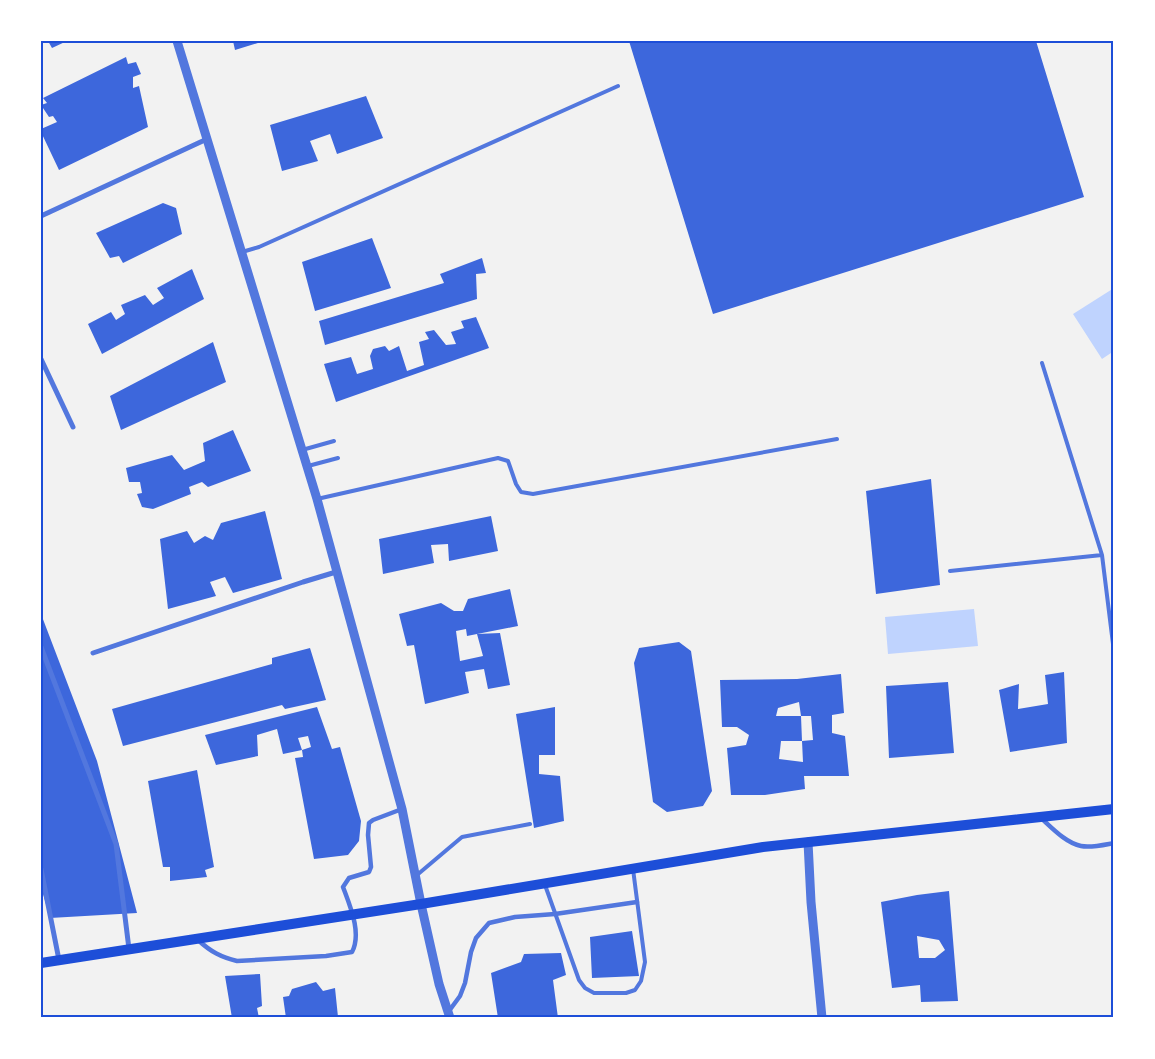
<svg xmlns="http://www.w3.org/2000/svg" width="1155" height="1059" font-family="'Noto Serif',serif">
<rect width="100%" height="100%" fill="#f2f2f2"/>
<path fill="#bfd3fe" d="M 1114,288 L 1114,351 L 1102,359 L 1073,314 Z
M 974,609 L 978,646 L 888,654 L 885,617 Z"/>
<path fill="#3d67dc" fill-rule="evenodd" d="M 48,41 L 67,41 L 52,48 Z
M 233,41 L 261,41 L 261,42 L 235,50 Z
M 629,41 L 1036,41 L 1084,197 L 713,314 Z
M 126,57 L 128,64 L 136,62 L 141,74 L 133,77 L 133,88 L 139,86 L 148,127 L 59,170 L 41,132 L 41,129 L 57,122 L 53,116 L 49,117 L 41,105 L 47,103 L 43,98 Z
M 366,96 L 383,138 L 337,154 L 330,134 L 310,141 L 318,161 L 282,171 L 270,125 Z
M 163,203 L 176,208 L 182,234 L 123,263 L 119,256 L 110,258 L 96,233 Z
M 372,238 L 391,288 L 315,311 L 302,262 Z
M 482,258 L 486,273 L 476,274 L 477,299 L 325,345 L 319,321 L 444,283 L 440,274 Z
M 192,269 L 204,299 L 102,354 L 88,324 L 111,312 L 116,320 L 125,314 L 121,305 L 145,295 L 153,305 L 164,298 L 157,288 Z
M 476,317 L 489,348 L 336,402 L 324,364 L 351,357 L 357,374 L 373,369 L 370,356 L 373,349 L 385,346 L 389,351 L 399,346 L 407,371 L 424,365 L 419,342 L 429,339 L 425,332 L 434,330 L 446,345 L 456,344 L 451,332 L 464,328 L 461,321 Z
M 213,342 L 226,382 L 121,430 L 110,396 Z
M 233,430 L 251,471 L 208,487 L 202,482 L 189,487 L 191,494 L 153,509 L 142,507 L 137,494 L 142,493 L 140,482 L 129,482 L 126,468 L 172,455 L 184,470 L 205,461 L 203,443 Z
M 931,479 L 940,585 L 876,594 L 866,491 Z
M 265,511 L 282,579 L 233,593 L 225,577 L 210,582 L 216,596 L 168,609 L 160,539 L 187,531 L 194,543 L 205,536 L 213,540 L 221,523 Z
M 491,516 L 498,551 L 449,561 L 448,544 L 431,545 L 434,563 L 383,574 L 379,539 Z
M 510,589 L 518,626 L 477,634 L 500,633 L 510,685 L 488,689 L 484,669 L 465,672 L 469,693 L 425,704 L 414,645 L 407,646 L 399,614 L 441,603 L 454,611 L 463,611 L 468,599 ZM 466,629 L 467,636 L 477,634 L 483,656 L 460,661 L 456,631 Z
M 41,614 L 97,761 L 137,913 L 50,918 L 41,887 Z
M 679,642 L 691,651 L 712,791 L 703,806 L 667,812 L 653,802 L 634,663 L 639,648 Z
M 310,648 L 326,700 L 285,709 L 282,705 L 123,746 L 112,709 L 272,664 L 272,658 Z
M 1064,672 L 1067,743 L 1010,752 L 999,690 L 1019,684 L 1018,709 L 1048,704 L 1045,675 Z
M 841,674 L 844,713 L 832,715 L 832,733 L 845,736 L 849,776 L 804,776 L 805,789 L 765,795 L 731,795 L 727,748 L 746,745 L 749,735 L 737,727 L 722,727 L 720,680 L 797,679 ZM 799,702 L 801,716 L 811,716 L 813,740 L 802,741 L 803,762 L 779,759 L 781,741 L 802,741 L 801,716 L 776,716 L 778,708 Z
M 948,682 L 954,753 L 889,758 L 886,686 Z
M 317,707 L 332,749 L 340,747 L 361,821 L 359,841 L 348,855 L 314,859 L 295,758 L 303,757 L 302,750 L 311,747 L 308,736 L 298,738 L 302,750 L 283,754 L 277,729 L 257,735 L 258,756 L 216,765 L 205,735 Z
M 555,707 L 555,755 L 539,755 L 539,774 L 560,776 L 564,821 L 534,828 L 516,714 Z
M 197,770 L 214,867 L 205,870 L 207,877 L 170,881 L 170,867 L 163,867 L 148,781 Z
M 949,891 L 958,1001 L 921,1002 L 920,985 L 892,988 L 881,902 L 917,895 ZM 917,936 L 939,940 L 945,950 L 935,958 L 919,958 Z
M 632,931 L 639,976 L 592,978 L 590,937 Z
M 561,953 L 566,975 L 553,980 L 558,1018 L 498,1018 L 491,973 L 521,962 L 524,954 Z
M 260,974 L 262,1006 L 257,1008 L 259,1018 L 232,1018 L 225,976 Z
M 316,982 L 323,991 L 335,988 L 338,1017 L 286,1018 L 283,997 L 289,996 L 292,989 Z"/>
<g fill="none" stroke-linecap="round" stroke-linejoin="round">
<path stroke="#5277de" stroke-width="4" d="M 242,252 L 259,247 L 618,86
M 1042,363 L 1102,555 L 1114,652
M 302,450 L 334,441
M 308,466 L 338,458
M 317,499 L 498,458 L 508,461 L 516,484 L 521,492 L 533,494 L 837,439
M 950,571 L 1102,555
M 417,875 L 462,837 L 530,824
M 545,885 L 579,980 L 585,988 L 594,993 L 626,993 L 635,990 L 641,981 L 645,962 L 633,869"/>
<path stroke="#5277de" stroke-width="4.5" d="M 1041,818 C 1052,828 1066,843 1081,846 C 1091,848 1103,845 1114,843
M 198,940 C 211,952 221,957 237,961 L 326,956 L 352,952 C 362,933 350,906 343,887 L 349,878 L 369,872 L 371,867 L 368,835 L 369,823 L 373,820 L 402,809
M 449,1011 L 460,996 L 465,983 L 471,952 L 476,938 L 489,923 L 515,917 L 555,914 L 637,902"/>
<path stroke="#5277de" stroke-width="5" d="M 41,216 L 207,139
M 41,359 L 73,427
M 41,647 L 116,844 L 129,949
M 93,653 L 303,582 L 336,572
M 41,869 L 59,960"/>
<path stroke="#5277de" stroke-width="9" d="M 177,41 L 317,499 L 402,809 L 421,904 L 439,984 L 450,1018
M 808,842 L 811,902 L 822,1018"/>
<path stroke="#1d4ed8" stroke-width="10" d="M 41,963 L 421,904 L 763,847 L 1114,809"/>
</g>
<rect width="1155" height="1059" fill="none" stroke="#ffffff" stroke-width="85"/>
<rect x="42" y="42" width="1070" height="974" fill="none" stroke="#1d4ed8" stroke-width="2"/>
</svg>
